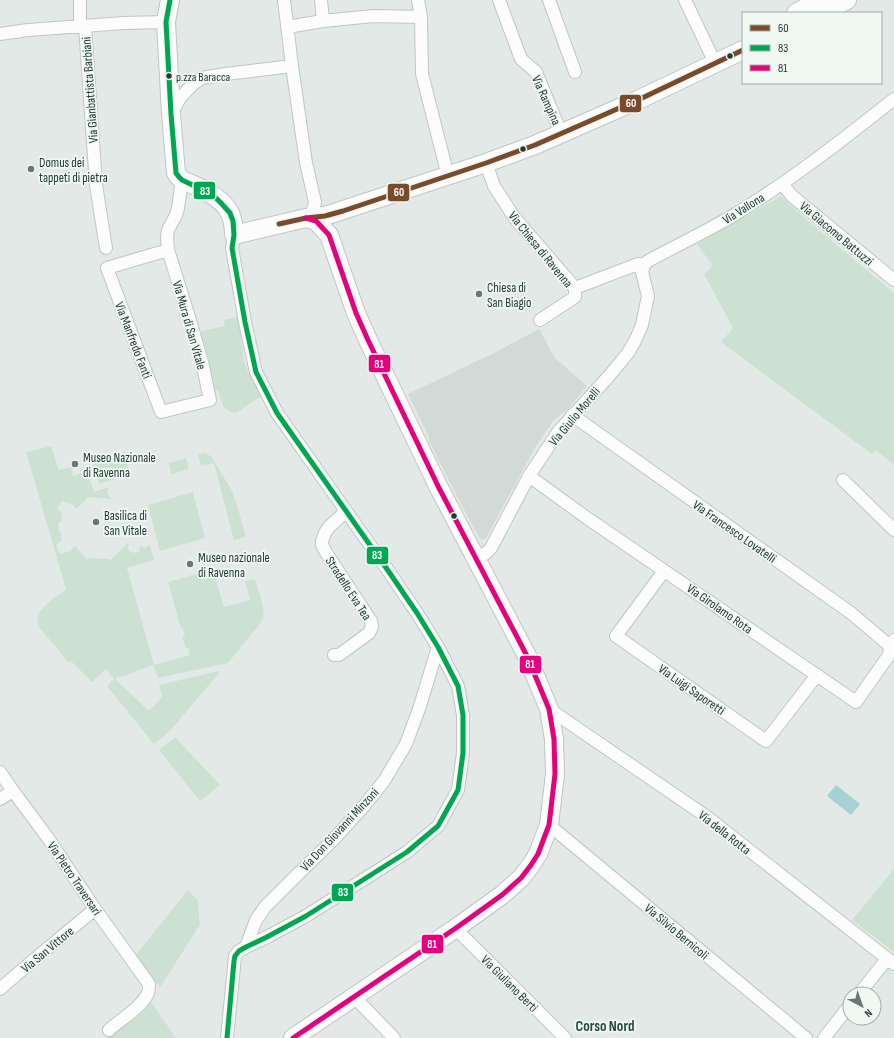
<svg xmlns="http://www.w3.org/2000/svg" width="894" height="1038" font-family="'Sofia Sans Condensed',sans-serif">
<rect width="100%" height="100%" fill="#e3e9e6"/>
<path fill="#d1dad6" d="M 539,329 L 555,358 L 587,386 L 569,408 L 554,420 L 536,446 L 486,538 L 482,540 L 479,537 L 471,523 L 440,463 L 428,438 L 429,437 L 408,394 L 494,353 Z"/>
<path fill="#cce1d2" d="M 781,196 L 808,221 L 894,293 L 894,465 L 876,450 L 872,454 L 721,342 L 733,328 L 704,274 L 713,266 L 697,244 Z
M 238,317 L 244,361 L 249,374 L 262,396 L 237,412 L 230,412 L 223,406 L 218,390 L 215,391 L 201,331 L 225,326 L 224,320 Z
M 51,446 L 59,470 L 71,467 L 73,476 L 87,471 L 94,492 L 109,487 C 106,492 107,496 112,498 L 112,499 L 87,497 L 87,499 L 76,509 L 73,505 L 62,501 L 57,509 L 62,512 L 61,517 L 63,519 L 58,524 L 58,530 L 62,535 L 60,538 L 62,540 L 60,542 L 56,545 L 60,554 L 70,551 L 75,546 L 85,557 L 85,558 L 87,560 L 88,558 L 109,559 L 111,560 L 112,560 L 112,558 L 128,543 L 129,543 L 128,548 L 129,551 L 134,553 L 139,551 L 140,546 L 145,548 L 149,545 L 149,543 L 154,560 L 127,568 L 154,665 L 190,655 L 188,648 L 186,648 L 182,637 L 185,635 L 183,628 L 181,629 L 168,582 L 213,570 L 224,607 L 250,600 L 245,581 L 255,579 C 258,591 266,607 263,620 L 228,663 L 158,678 L 153,665 L 115,679 L 149,711 L 162,697 L 159,685 L 219,671 L 219,673 L 170,731 L 154,744 L 107,686 L 114,679 L 106,669 L 92,682 L 72,662 L 67,661 L 59,651 L 58,649 C 52,642 45,635 40,628 C 29,612 56,598 66,589 L 26,452 L 36,450 Z
M 124,452 L 130,475 L 99,484 L 93,461 Z
M 204,453 L 211,456 L 232,491 L 236,502 L 246,537 L 234,540 L 214,463 L 201,466 L 198,454 Z
M 186,458 L 189,469 L 171,474 L 169,463 Z
M 193,492 L 205,538 L 160,551 L 148,505 Z
M 175,737 L 220,785 L 200,801 L 159,750 Z
M 894,869 L 894,952 L 852,920 Z
M 188,890 L 198,901 L 200,925 L 160,987 L 135,956 Z
M 151,1002 L 176,1038 L 106,1038 L 121,1029 L 142,1013 Z"/>
<path fill="#a5d2d5" d="M 836,785 L 860,804 L 851,815 L 827,796 Z"/>
<g fill="none" stroke-linecap="round" stroke-linejoin="round">
<g stroke="#c0c6c3" stroke-width="14">
<path id="street" d="M 80,0 L 80,26
M 284,0 L 292,66 L 306,163 L 315,202 C 314,210 312,213 306,218
M 321,0 L 323,21
M 418,0 L 421,17 L 422,74 L 448,176
M 499,0 L 521,59 L 536,72 L 561,133
M 549,0 L 575,72
M 685,0 L 715,63
M 85,26 L 96,185 L 106,248
M 287,27 L 323,21 L 373,16 L 421,17
M 0,34 L 28,30 L 124,23 L 166,22
M 171,114 L 180,98 L 193,84 L 202,78 L 226,74 L 292,66
M 486,163 L 494,186 L 514,217 L 575,288 L 575,297 L 540,320
M 782,184 L 792,196 L 894,280
M 168,250 L 107,268 L 161,412 L 210,400 L 202,362 L 189,317 L 168,250 L 167,237 L 168,230 L 176,215 L 178,208 L 182,180
M 575,288 L 638,264 L 644,265 L 648,261 C 679,244 712,229 742,210 C 795,177 845,138 894,99
M 572,415 L 851,613 L 890,646 L 894,652
M 529,476 L 587,518 L 856,702 L 889,655 L 890,646 L 894,640
M 843,480 L 894,530
M 476,559 L 486,553 L 491,548 L 529,476 L 558,432 L 609,376 L 628,353 L 636,339 L 642,325 L 648,296 L 642,272 L 644,265
M 664,571 L 616,636 L 766,741 L 817,675
M 334,655 L 339,655 L 369,633 L 372,627 L 371,621 L 327,554 L 322,545 L 322,541 L 325,533 L 329,527 L 342,515 L 345,509
M 549,709 L 707,817 L 894,964
M 0,772 L 13,791 L 48,838 L 95,909 L 149,984 C 149,987 149,990 148,993 C 141,1008 121,1019 109,1030
M 0,799 L 13,791
M 549,825 L 806,1038
M 456,928 L 460,933 L 565,1038
M 246,947 L 256,920 L 265,907 L 295,877 L 333,840 L 364,806 L 384,781 L 406,744 L 419,709 L 438,647
M 0,989 L 30,963 L 95,909
M 859,994 L 887,959
M 356,996 L 359,1002 L 394,1038
M 227,1038 L 235,956 L 239,951 L 246,947 L 267,937 L 306,916 L 407,852 L 438,826 L 458,790 L 463,753 L 463,715 L 458,686 L 438,647 L 417,613 L 389,572 L 277,413 L 256,372 L 245,322 L 232,248 L 234,235
M 824,1038 L 850,1005"/>
</g>
<g stroke="#bfc6c3" stroke-width="20">
<path id="secondary" d="M 170,0 L 166,22 L 171,114 L 176,173 L 179,177 L 182,180 C 199,187 221,196 230,213 C 233,220 234,227 234,235 L 306,218 L 325,216 L 486,163 L 535,145 L 640,99 L 743,50
M 796,13 L 820,0
M 822,13 L 847,0
M 293,1038 L 456,928 L 502,895 L 521,878 L 531,865 L 538,854 L 549,825 L 555,774 L 554,739 L 549,709 L 527,656 L 438,486 L 368,340 L 356,313 L 329,235 L 316,221 L 306,218"/>
</g>
<use href="#street" stroke="#fbfcfb" stroke-width="12"/>
<use href="#secondary" stroke="#fbfcfb" stroke-width="18"/>
<g stroke="#f1f8f4" stroke-width="8">
<path id="bus-1" d="M 279,224 L 306,218 L 325,216 L 343,211 L 486,163 L 535,145 L 640,99 L 743,50"/>
</g>
<g stroke="#f1f8f4" stroke-width="8">
<path id="bus-2" d="M 170,0 L 166,22 L 171,114 L 176,173 L 179,177 L 182,180 L 207,192 L 215,197 L 221,203 L 230,213 L 233,221 L 234,235 L 232,248 L 245,322 L 256,372 L 277,413 L 389,572 L 417,613 L 438,647 L 458,686 L 463,715 L 463,753 L 458,790 L 438,826 L 407,852 L 306,916 L 267,937 L 246,947 L 239,951 L 235,956 L 234,961 L 227,1038"/>
</g>
<g stroke="#f1f8f4" stroke-width="8">
<path id="bus-3" d="M 293,1038 L 456,928 L 502,895 L 521,878 L 531,865 L 538,854 L 549,825 L 555,774 L 554,739 L 549,709 L 527,656 L 438,486 L 368,340 L 356,313 L 329,235 L 316,221 L 306,218"/>
</g>
<use href="#bus-1" stroke="#7a4b2a" stroke-width="5"/>
<use href="#bus-2" stroke="#00a651" stroke-width="5"/>
<use href="#bus-3" stroke="#e5007d" stroke-width="5"/>
</g>
<g fill="#223b33" stroke="#f1f8f4" stroke-width="1.5">
<circle cx="730" cy="56" r="3.5"/>
<circle cx="169" cy="76" r="3.5"/>
<circle cx="523" cy="149" r="3.5"/>
<circle cx="454" cy="516" r="3.5"/>
</g>
<g fill="#667872" stroke="#f1f8f4" stroke-width="1.5">
<circle cx="31" cy="169" r="4"/>
<circle cx="479" cy="294" r="4"/>
<circle cx="75" cy="464" r="4"/>
<circle cx="96" cy="522" r="4"/>
<circle cx="190" cy="564" r="4"/>
</g>
<g text-anchor="middle" stroke-width="3.5" stroke-linejoin="round" paint-order="stroke">
<g font-size="12" fill="#223b33" stroke="#f1f8f4" text-anchor="start">
<text x="176" y="81">p.zza Baracca</text>
</g>
<g font-size="13" fill="#223b33" stroke="#f1f8f4">
<text transform="translate(89 90) rotate(-94)" y="5">Via Gianbattista Barbiani</text>
<text transform="translate(547 100) rotate(66)" y="5">Via Rampina</text>
<text transform="translate(743 208) rotate(-32)" y="5">Via Vallona</text>
<text transform="translate(837 233) rotate(40)" y="5">Via Giacomo Battuzzi</text>
<text transform="translate(541 249) rotate(51)" y="5">Via Chiesa di Ravenna</text>
<text transform="translate(190 325) rotate(74)" y="5">Via Mura di San Vitale</text>
<text transform="translate(134 340) rotate(69)" y="5">Via Manfredo Fanti</text>
<text transform="translate(574 416) rotate(-50)" y="5">Via Giulio Morelli</text>
<text transform="translate(735 531) rotate(35)" y="5">Via Francesco Lovatelli</text>
<text transform="translate(349 588) rotate(57)" y="5">Stradello Eva Tea</text>
<text transform="translate(720 608) rotate(35)" y="5">Via Girolamo Rota</text>
<text transform="translate(692 689) rotate(35)" y="5">Via Luigi Saporetti</text>
<text transform="translate(339 829) rotate(-47)" y="5">Via Don Giovanni Minzoni</text>
<text transform="translate(725 832) rotate(38)" y="5">Via della Rotta</text>
<text transform="translate(75 878) rotate(56)" y="5">Via Pietro Traversari</text>
<text transform="translate(677 931) rotate(40)" y="5">Via Silvio Bernicoli</text>
<text transform="translate(47 949) rotate(-40)" y="5">Via San Vittore</text>
<text transform="translate(510 983) rotate(45)" y="5">Via Giuliano Berti</text>
</g>
<g font-size="13" fill="#223b33" stroke="#f1f8f4" text-anchor="start">
<text x="39" y="167">Domus dei<tspan x="39" dy="15">tappeti di pietra</tspan></text>
<text x="487" y="292">Chiesa di<tspan x="487" dy="15">San Biagio</tspan></text>
<text x="83" y="462">Museo Nazionale<tspan x="83" dy="15">di Ravenna</tspan></text>
<text x="104" y="520">Basilica di<tspan x="104" dy="15">San Vitale</tspan></text>
<text x="198" y="562">Museo nazionale<tspan x="198" dy="15">di Ravenna</tspan></text>
</g>
<g font-size="15" font-weight="bold" fill="#1f4c3f" stroke="#f1f8f4">
<text x="605" y="1031">Corso Nord</text>
</g>
</g>
<g stroke="#f1f8f4" stroke-width="1.5">
<rect x="619" y="94" width="23" height="19" rx="4" fill="#7a4b2a"/>
<rect x="193" y="181" width="23" height="19" rx="4" fill="#00a651"/>
<rect x="387" y="183" width="23" height="19" rx="4" fill="#7a4b2a"/>
<rect x="368" y="354" width="23" height="19" rx="4" fill="#e5007d"/>
<rect x="366" y="546" width="23" height="19" rx="4" fill="#00a651"/>
<rect x="519" y="655" width="23" height="19" rx="4" fill="#e5007d"/>
<rect x="331" y="883" width="23" height="19" rx="4" fill="#00a651"/>
<rect x="421" y="934" width="23" height="20" rx="4" fill="#e5007d"/>
</g>
<g font-size="11" text-anchor="middle" font-weight="bold" fill="#fff">
<text x="631" y="107">60</text>
<text x="205" y="195">83</text>
<text x="399" y="196">60</text>
<text x="379" y="368">81</text>
<text x="377" y="559">83</text>
<text x="530" y="668">81</text>
<text x="343" y="896">83</text>
<text x="432" y="948">81</text>
</g>
<rect x="742" y="12" width="140" height="72" fill="#f1f8f4" stroke="#9eaca7"/>
<rect x="750" y="25" width="20" height="6" fill="#7a4b2a" stroke="#9eaca7"/>
<text x="778" y="32" font-size="12" fill="#223b33">60</text>
<rect x="750" y="45" width="20" height="6" fill="#00a651" stroke="#9eaca7"/>
<text x="778" y="52" font-size="12" fill="#223b33">83</text>
<rect x="750" y="65" width="20" height="6" fill="#e5007d" stroke="#9eaca7"/>
<text x="778" y="72" font-size="12" fill="#223b33">81</text>
<g transform="translate(862 1006) rotate(139)"><circle r="19" fill="#f1f8f4" stroke="#9eaca7"/>
<path d="M0-3L7 15L0 10L-7 15Z" fill="#667872"/>
<text y="-6" font-size="11" font-weight="bold" text-anchor="middle" fill="#223b33">N</text>
</g>
</svg>
